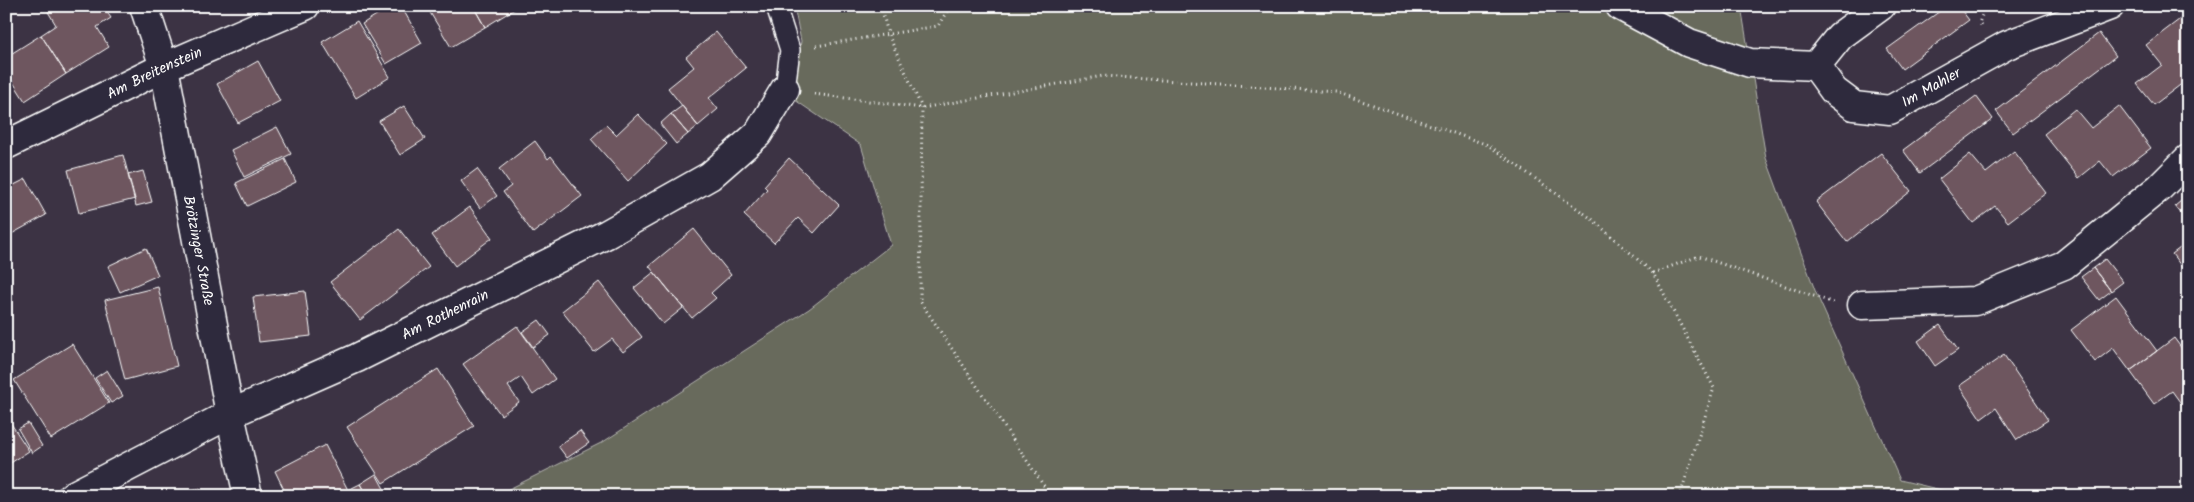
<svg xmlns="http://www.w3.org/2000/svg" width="2194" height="502" font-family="Kalam,sans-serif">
<rect width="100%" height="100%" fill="#3c3344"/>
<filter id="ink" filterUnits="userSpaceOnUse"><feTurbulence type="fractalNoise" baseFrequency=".02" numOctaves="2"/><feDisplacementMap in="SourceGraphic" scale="10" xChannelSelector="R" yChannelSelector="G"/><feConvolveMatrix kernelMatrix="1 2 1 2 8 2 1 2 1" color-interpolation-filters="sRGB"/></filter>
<g filter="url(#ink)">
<path fill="#676a5c" stroke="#b3b4ae" d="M 794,6 L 1741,6 L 1766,158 L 1816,293 L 1900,480 L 1966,496 L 495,496 L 603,442 L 809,309 L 891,245 L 861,145 L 792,98 L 801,41 Z"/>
<path fill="#6e565f" stroke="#fff" d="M 54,6 L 103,6 L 111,18 L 97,27 L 109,47 L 66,74 L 41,35 L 56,25 L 47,10 Z
M 391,6 L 401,6 L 422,43 L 386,64 L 362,24 Z
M 426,6 L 473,6 L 485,27 L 451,47 Z
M 473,6 L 518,6 L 518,7 L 485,27 Z
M 1947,6 L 1958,6 L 1969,20 L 1902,69 L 1887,49 Z
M 2188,13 L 2188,79 L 2154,105 L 2137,84 L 2162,65 L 2146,45 Z
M 357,21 L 390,77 L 356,98 L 322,42 Z
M 716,32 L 746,68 L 709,98 L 718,109 L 698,126 L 668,88 L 694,67 L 686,57 Z
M 2099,33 L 2116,56 L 2013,133 L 1996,111 Z
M 41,35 L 66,74 L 25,101 L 6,71 L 6,57 Z
M 258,61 L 280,101 L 238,123 L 217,84 Z
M 1976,96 L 1993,119 L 1920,173 L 1903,150 Z
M 404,106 L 425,139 L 400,155 L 379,121 Z
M 682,106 L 698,126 L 688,134 L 671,114 Z
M 2119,106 L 2151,148 L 2113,177 L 2100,161 L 2079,178 L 2044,134 L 2075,109 L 2091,128 Z
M 638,114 L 667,144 L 628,181 L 591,139 L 606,125 L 616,135 Z
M 671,114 L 688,134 L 676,144 L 660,124 Z
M 277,127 L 291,154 L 244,177 L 231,150 Z
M 535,141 L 548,159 L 551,156 L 582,196 L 533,233 L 503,192 L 511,186 L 499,169 Z
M 2014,151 L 2046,193 L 2008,222 L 1995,206 L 1973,223 L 1939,179 L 1970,154 L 1986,173 Z
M 1881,153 L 1911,191 L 1847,242 L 1816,202 Z
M 123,155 L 135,199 L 79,213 L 68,170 Z
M 789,158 L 839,205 L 814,233 L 798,218 L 774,243 L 744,215 L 767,189 L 764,186 Z
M 285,159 L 296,182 L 247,206 L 236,183 Z
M 477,169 L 497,196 L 480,208 L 461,181 Z
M 143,171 L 152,202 L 136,206 L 128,175 Z
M 26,179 L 46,215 L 6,237 L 6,189 Z
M 2187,196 L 2188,197 L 2188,222 L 2175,206 Z
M 470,207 L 492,238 L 455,266 L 432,235 Z
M 399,229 L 429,267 L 360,320 L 330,282 Z
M 694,229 L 731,275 L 711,293 L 716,298 L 692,318 L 649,266 Z
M 2188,242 L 2188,275 L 2172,254 Z
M 146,248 L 158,275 L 120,292 L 108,266 Z
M 2105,259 L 2123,282 L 2111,291 L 2093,268 Z
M 2093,268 L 2111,291 L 2099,300 L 2081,277 Z
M 654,272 L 683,308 L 663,324 L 634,288 Z
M 599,282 L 642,337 L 623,352 L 612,339 L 594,352 L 562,311 Z
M 158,287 L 177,366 L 125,380 L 105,300 Z
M 305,291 L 311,336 L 259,342 L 253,297 Z
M 2116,296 L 2157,351 L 2130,371 L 2113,348 L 2095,362 L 2071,330 Z
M 539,320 L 550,335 L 533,347 L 522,332 Z
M 1940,325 L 1958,350 L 1935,366 L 1918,341 Z
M 517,326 L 555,379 L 533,395 L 521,377 L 508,386 L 519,402 L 501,415 L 463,364 Z
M 2174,338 L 2188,357 L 2188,413 L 2172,391 L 2154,404 L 2130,371 Z
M 72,344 L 109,403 L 51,439 L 14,380 Z
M 2004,355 L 2048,420 L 2017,440 L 1996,408 L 1981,419 L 1959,386 Z
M 438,369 L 474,426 L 383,483 L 347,427 Z
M 107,370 L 123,396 L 111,403 L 95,378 Z
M 6,416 L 29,451 L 6,466 Z
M 28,423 L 42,446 L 32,453 L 18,429 Z
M 580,431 L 589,443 L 567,458 L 558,446 Z
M 325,445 L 348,490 L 337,496 L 287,496 L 275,471 Z
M 376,474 L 388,496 L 367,496 L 360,484 Z
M 360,484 L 367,496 L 352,496 L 348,490 Z
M 200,488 L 203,496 L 188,496 L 187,494 Z
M 131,491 L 133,496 L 120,496 Z"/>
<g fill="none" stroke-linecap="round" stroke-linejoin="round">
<g stroke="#fff" stroke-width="22">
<path id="service" d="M 776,6 L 790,50 L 785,89"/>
</g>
<g stroke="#fff" stroke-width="31">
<g id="minor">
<path id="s1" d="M 144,6 L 164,67 L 230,414 L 248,496"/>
<path d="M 1620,6 L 1689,43 L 1750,63 L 1816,66"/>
<path id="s2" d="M 1881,6 L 1840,36 L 1816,66 L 1834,91 L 1854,106 L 1890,110 L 2007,45 L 2110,6"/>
<path id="s3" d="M 6,145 L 164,67 L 305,6"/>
<path d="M 1862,305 L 1975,301 L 2064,265 L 2160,187 L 2188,159"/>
<path id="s4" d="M 72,496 L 230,414 L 357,358 L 607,234 L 710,176 L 758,134 L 785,89"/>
</g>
</g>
<path stroke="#fff" stroke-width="3" stroke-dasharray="1 4" stroke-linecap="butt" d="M 881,6 L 888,34 L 922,108 L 920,301 L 1046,489 L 1047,496
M 1981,25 L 1979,23 L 1984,10 L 1988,6
M 816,46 L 938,26 L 950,6
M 814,94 L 922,108 L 1103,76 L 1336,92 L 1488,145 L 1592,219 L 1653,273 L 1714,388 L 1680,496
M 1653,273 L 1699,256 L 1834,303"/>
<use href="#service" stroke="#2f2a3d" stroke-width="19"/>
<use href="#minor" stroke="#2f2a3d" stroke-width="28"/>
</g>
</g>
<g text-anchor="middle" stroke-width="5" stroke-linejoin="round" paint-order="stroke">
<g font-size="15" fill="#fff" stroke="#2f2a3d">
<text dy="5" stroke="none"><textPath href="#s3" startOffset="165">Am Breitenstein</textPath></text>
<text dy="5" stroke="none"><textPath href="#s2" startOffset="228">Im Mahler</textPath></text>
<text dy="5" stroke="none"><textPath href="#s1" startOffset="251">Brötzinger Straße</textPath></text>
<text dy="5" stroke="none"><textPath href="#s4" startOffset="415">Am Rothenrain</textPath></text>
</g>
</g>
<rect width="2194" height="502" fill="none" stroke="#2f2a3d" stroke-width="25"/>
<rect x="12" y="12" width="2169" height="477" fill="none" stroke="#fff" stroke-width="2" filter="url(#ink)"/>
</svg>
